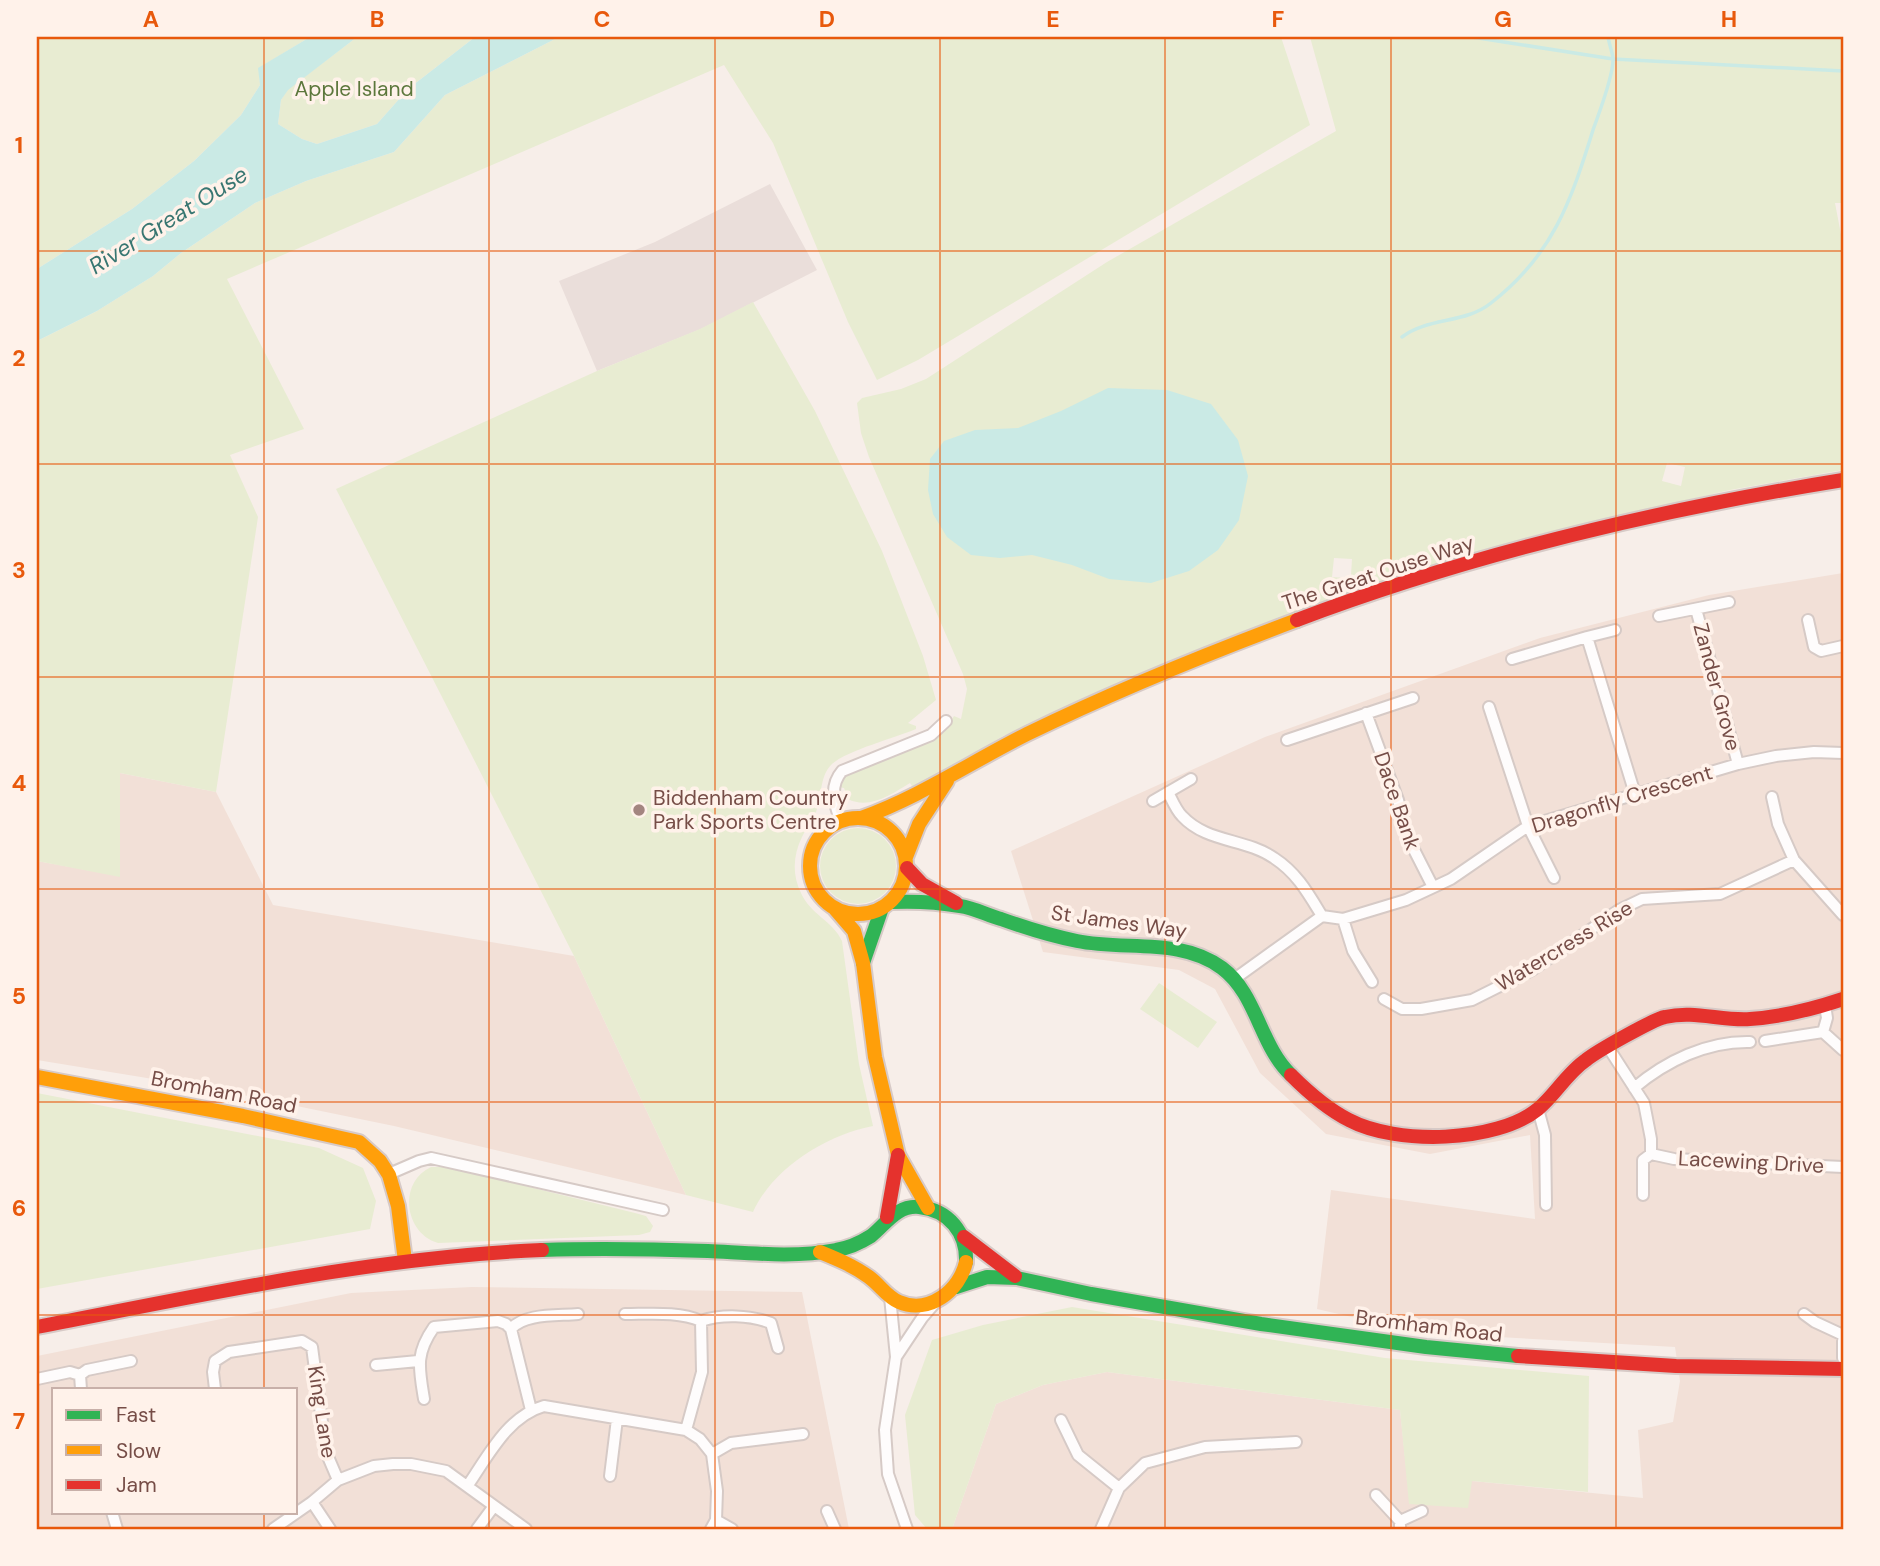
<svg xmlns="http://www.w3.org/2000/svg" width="1880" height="1566" font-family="'DM Sans',sans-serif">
<rect width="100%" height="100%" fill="#f7eee9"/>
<path fill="#f2e0d7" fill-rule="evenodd" d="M 1843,573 L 1843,1529 L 952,1529 L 996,1404 L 1043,1385 L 1107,1372 L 1400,1410 L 1410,1504 L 1472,1481 L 1643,1498 L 1638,1430 L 1673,1422 L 1680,1381 L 1675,1347 L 1498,1337 L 1378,1323 L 1317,1309 L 1331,1190 L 1535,1219 L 1530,1135 L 1430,1154 L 1326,1134 L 1260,1073 L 1215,989 L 1179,970 L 1043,952 L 1011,851 L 1265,737 L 1540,638 L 1709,595 Z
M 120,773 L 216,792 L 273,905 L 574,956 L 686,1195 L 394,1126 L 214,1089 L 37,1060 L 37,861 L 120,876 Z
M 472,1287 L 802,1292 L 849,1529 L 37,1529 L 37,1356 L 351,1293 ZM 54,1389 L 296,1389 L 296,1512 L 54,1512 Z"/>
<path fill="#eadeda" d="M 770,184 L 817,270 L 701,329 L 597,371 L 559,281 L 655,242 Z"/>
<path fill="#e8ecd2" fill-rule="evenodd" d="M 37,37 L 310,37 L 259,68 L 260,85 L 241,115 L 194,161 L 132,209 L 37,269 Z
M 357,37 L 475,37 L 408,89 L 377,124 L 317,144 L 302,139 L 278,124 L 281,100 L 287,90 Z
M 559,37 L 1281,37 L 1310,125 L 918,360 L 877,380 L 848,322 L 773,143 L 724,65 L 227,279 L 304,429 L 230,455 L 258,517 L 216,792 L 120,773 L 120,877 L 37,861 L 37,341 L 97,311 L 153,276 L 181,253 L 255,203 L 306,181 L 394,152 L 445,95 Z
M 1310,37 L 1843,37 L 1843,203 L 1835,203 L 1843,245 L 1843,470 L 1730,490 L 1532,536 L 1003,736 L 914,789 L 910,783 C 892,794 869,810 848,799 L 844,788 L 838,787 L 847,773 L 936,738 L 944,732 L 954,716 L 961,719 L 967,689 L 963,674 L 869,457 L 861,433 L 857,403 L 862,398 L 901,389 L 926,379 L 1107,262 L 1336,131 ZM 1667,463 L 1685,467 L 1681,486 L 1662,481 ZM 1334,558 L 1352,559 L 1351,575 L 1345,578 L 1332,577 Z
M 753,302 L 815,411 L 882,551 L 923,656 L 936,700 L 908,723 L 916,726 L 916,729 C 895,738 848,750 832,764 C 820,775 822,794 817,809 C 814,819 807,827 802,837 C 793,855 792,875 801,893 C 810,914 833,921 842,941 L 859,1064 L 873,1126 C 826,1135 773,1168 753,1212 L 686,1195 L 574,956 L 336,489 L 597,371 L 700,329 Z
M820 866a38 38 0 1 1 76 0a38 38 0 1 1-76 0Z
M 1159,983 L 1217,1022 L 1198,1048 L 1140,1009 Z
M 37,1093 L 319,1148 L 363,1168 L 376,1201 L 370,1229 L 37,1289 Z
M 431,1167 L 448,1167 L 635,1213 L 646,1216 L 653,1226 L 650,1232 L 639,1235 L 438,1243 C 405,1234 397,1183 431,1167 Z
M 1072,1307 L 1385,1358 L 1589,1376 L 1588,1492 L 1472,1481 L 1468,1508 L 1409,1504 L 1400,1410 L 1107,1372 L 1043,1385 L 996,1404 L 952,1529 L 927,1529 L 915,1515 L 905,1415 L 932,1340 L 983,1325 Z"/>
<path fill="#caeae5" d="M 310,37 L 357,37 L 288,90 L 281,100 L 278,124 L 302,139 L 317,144 L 377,124 L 408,89 L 475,37 L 559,37 L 445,95 L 394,152 L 306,181 L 255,203 L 181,253 L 153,276 L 97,311 L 37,341 L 37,269 L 132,209 L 194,161 L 241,115 L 260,85 L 258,68 Z
M 1108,388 L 1167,390 L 1211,404 L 1238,440 L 1248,476 L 1239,520 L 1218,550 L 1189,571 L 1151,583 L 1109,579 L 1072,565 L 1032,555 L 1000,558 L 971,555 L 947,537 L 933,514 L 928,490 L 930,459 L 944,441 L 975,430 L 1018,428 L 1061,411 Z"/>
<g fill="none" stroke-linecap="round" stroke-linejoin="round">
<path stroke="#caeae5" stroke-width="3.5" d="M 1472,37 L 1613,59 L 1843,71
M 1402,337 C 1428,317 1465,324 1491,303 C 1553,255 1571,201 1593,130 C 1599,113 1614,75 1613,58 C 1612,51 1609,43 1608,37"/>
<g stroke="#d6cac6" stroke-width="14">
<path id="street" d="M 1696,609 L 1738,764
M 1659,616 L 1729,602
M 1808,620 L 1814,647 L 1821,651 L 1843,646
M 1587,637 L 1615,630
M 1512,659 L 1587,637 L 1635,794
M 1489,707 L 1528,826 L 1554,878
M 1366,713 L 1398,800 L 1408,838 L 1433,887
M 1287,740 L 1413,698
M 1168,792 C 1172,800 1176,810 1182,816 C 1207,843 1245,838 1274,858 C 1297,873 1308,893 1322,916
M 1772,797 L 1778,824 L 1794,860
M 1153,801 L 1191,779
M 841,822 C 834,804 829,786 842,771 L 931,735 L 946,721
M 1343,919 L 1353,951 L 1372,982
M 1233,980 L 1322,916 L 1343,919 L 1406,900 L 1451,879 L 1528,826 L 1738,764 L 1776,756 L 1814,752 L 1843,753
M 1384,999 L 1402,1009 L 1421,1009 L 1472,1000 L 1532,970 L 1619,910 L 1642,899 L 1720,894 L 1794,860 L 1843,915
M 1823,1032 L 1827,1018 L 1825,1005
M 1765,1041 L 1823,1032 L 1843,1050
M 1608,1047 L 1644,1103 L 1651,1139 L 1651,1154
M 1634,1088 C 1666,1061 1707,1041 1750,1042
M 1538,1109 L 1545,1135 L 1546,1205
M 1651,1154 L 1674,1159 L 1843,1167
M 389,1174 L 419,1161 L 431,1158 L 663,1210
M 1643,1195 L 1643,1160 L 1651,1154
M 890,1297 L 896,1357 L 885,1430 L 888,1474 L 907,1529
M 625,1314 C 649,1314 679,1311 701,1321 C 722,1314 750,1315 771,1323 L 778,1348
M 1804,1314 L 1815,1322 L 1843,1335
M 511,1329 C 524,1313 558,1316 578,1314
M 1843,1341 L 1843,1358
M 896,1357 L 922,1318 L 935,1303
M 376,1365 L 418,1361
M 80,1375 L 81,1389
M 37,1379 L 70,1372 L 80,1375 L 87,1370 L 131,1361
M 215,1389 L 213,1372 L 215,1361 L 229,1352 L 302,1341 L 312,1347 L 326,1452 L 338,1480
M 424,1399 C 419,1368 415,1354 434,1327 L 498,1321 L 506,1324 L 511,1329 L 531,1410
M 1061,1420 L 1078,1455 L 1119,1488
M 686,1430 L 702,1372 L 701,1321
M 712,1454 L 731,1443 L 803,1434
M 610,1476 L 617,1419
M 468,1485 C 488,1456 508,1416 544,1406 L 686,1430 L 700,1439 L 712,1454 L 717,1491 L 716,1520 L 711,1529
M 1376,1495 L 1400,1521 L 1400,1529
M 312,1502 L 330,1529
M 827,1511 L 835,1529
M 112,1512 L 117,1529
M 716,1520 L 732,1529
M 1400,1521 L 1422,1511
M 273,1529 L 312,1502 L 338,1480 L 374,1466 L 393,1464 L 411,1464 L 446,1471 L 526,1529
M 477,1529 L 494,1506
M 1101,1529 L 1119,1488 L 1145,1463 L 1205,1447 L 1296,1442"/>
</g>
<g stroke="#d7cac7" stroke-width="18">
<path id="fast" d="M 891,902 C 914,901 937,902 960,906 C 974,908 987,915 1001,919 C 1026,928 1051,936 1077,941 C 1125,951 1180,937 1222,968 C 1257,994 1260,1046 1291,1075
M 863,963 L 882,908
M 542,1250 C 597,1248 653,1249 708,1251 C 750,1253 795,1258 836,1250 C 849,1248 860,1243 871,1236 C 886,1224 897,1205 919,1207 C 949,1210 967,1233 966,1262
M 956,1287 L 987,1277 L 1017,1278 L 1091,1294 L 1261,1324 L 1426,1347 L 1518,1356"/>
</g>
<g stroke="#d7cac7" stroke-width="18">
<path id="slow" d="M810 866a48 48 0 1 1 96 0a48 48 0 1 1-96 0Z
M 861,818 C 920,797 971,762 1027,734 C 1115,691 1206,654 1297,620
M 906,857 L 919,824 L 947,781
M 835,909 L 854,931 L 863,963 L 875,1057 L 898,1155 L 928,1208
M 37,1077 L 243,1116 L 359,1142 L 380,1161 L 389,1175 L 398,1206 L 405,1261
M 820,1252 C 837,1259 854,1266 869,1277 C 880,1285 887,1297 899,1302 C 929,1315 960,1290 966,1262"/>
</g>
<g stroke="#d7cac7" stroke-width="18">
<path id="jam" d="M 1297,620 C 1474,553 1657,510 1843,480
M 907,868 L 922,884 L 956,903
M 1291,1075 C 1308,1092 1327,1109 1349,1120 C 1396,1145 1496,1143 1538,1109 C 1555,1095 1567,1073 1586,1060 C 1597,1051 1654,1019 1665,1017 C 1694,1010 1721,1021 1750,1019 C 1782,1017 1813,1009 1843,999
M 887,1217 L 898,1155
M 964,1237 L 1015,1276
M 37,1327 C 204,1295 372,1257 542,1250
M 1518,1356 L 1676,1366 L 1843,1369"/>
</g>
<use href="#street" stroke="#fefcfc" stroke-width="10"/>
<use href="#fast" stroke="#30b455" stroke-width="14"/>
<use href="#slow" stroke="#ff9f0a" stroke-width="14"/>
<use href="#jam" stroke="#e5322d" stroke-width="14"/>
</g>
<path fill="none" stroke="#e8590c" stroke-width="2" stroke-opacity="0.55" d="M 264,37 L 264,1389M 489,37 L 489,1529M 715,37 L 715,1529M 940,37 L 940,1529M 1165,37 L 1165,1529M 1391,37 L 1391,1529M 1616,37 L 1616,1529M 37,251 L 1843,251M 37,464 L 1843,464M 37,677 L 1843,677M 37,889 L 1843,889M 37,1102 L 1843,1102M 37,1315 L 1843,1315M 264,1512 L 264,1529"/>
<circle fill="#a38580" stroke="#fff2ea" stroke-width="2.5" cx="639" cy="810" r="7"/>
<g text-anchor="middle" stroke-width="7" stroke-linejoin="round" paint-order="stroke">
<g font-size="21" fill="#5c773c" stroke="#fff2ea">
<text x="354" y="96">Apple Island</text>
</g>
<g font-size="21" fill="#764d47" stroke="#fff2ea">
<text transform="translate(1378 573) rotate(-18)" y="7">The Great Ouse Way</text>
<text transform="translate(1717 687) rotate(75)" y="7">Zander Grove</text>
<text transform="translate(1622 799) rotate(-17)" y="7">Dragonfly Crescent</text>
<text transform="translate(1397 801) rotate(71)" y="7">Dace Bank</text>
<text transform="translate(1119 922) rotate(8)" y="7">St James Way</text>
<text transform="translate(1564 946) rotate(-31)" y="7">Watercress Rise</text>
<text transform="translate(224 1092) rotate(11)" y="7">Bromham Road</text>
<text transform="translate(1751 1162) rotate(3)" y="7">Lacewing Drive</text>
<text transform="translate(1429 1326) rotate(7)" y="7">Bromham Road</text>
<text transform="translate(322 1412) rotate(81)" y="7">King Lane</text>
</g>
<g font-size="21" fill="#764d47" stroke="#fff2ea" text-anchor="start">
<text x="653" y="805">Biddenham Country<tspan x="653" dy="24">Park Sports Centre</tspan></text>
</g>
<g font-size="23" font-style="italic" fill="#387671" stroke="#fff2ea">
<text transform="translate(168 220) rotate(-32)" y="8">River Great Ouse</text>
</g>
</g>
<rect width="1880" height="1566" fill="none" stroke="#fff2ea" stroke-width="77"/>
<rect x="52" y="1388" width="245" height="126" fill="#fff2ea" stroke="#c8b0a9" stroke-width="2"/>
<rect x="66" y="1410" width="35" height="10" fill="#30b455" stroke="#c8b0a9" stroke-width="2"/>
<text x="116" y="1422" font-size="21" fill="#764d47">Fast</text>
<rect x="66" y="1445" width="35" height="10" fill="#ff9f0a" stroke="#c8b0a9" stroke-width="2"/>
<text x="116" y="1458" font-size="21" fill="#764d47">Slow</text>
<rect x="66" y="1480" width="35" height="10" fill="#e5322d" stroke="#c8b0a9" stroke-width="2"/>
<text x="116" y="1492" font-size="21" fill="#764d47">Jam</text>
<rect x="38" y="38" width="1804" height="1490" fill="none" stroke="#e8590c" stroke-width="2.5"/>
<g font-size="23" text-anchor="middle" font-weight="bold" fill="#e8590c">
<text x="151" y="27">A</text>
<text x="377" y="27">B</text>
<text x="602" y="27">C</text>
<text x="827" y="27">D</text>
<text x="1053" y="27">E</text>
<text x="1278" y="27">F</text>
<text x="1503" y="27">G</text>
<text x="1729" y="27">H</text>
<text x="19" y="153">1</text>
<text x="19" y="366">2</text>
<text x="19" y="578">3</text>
<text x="19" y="791">4</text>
<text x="19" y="1004">5</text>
<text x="19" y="1216">6</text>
<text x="19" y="1429">7</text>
</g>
</svg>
